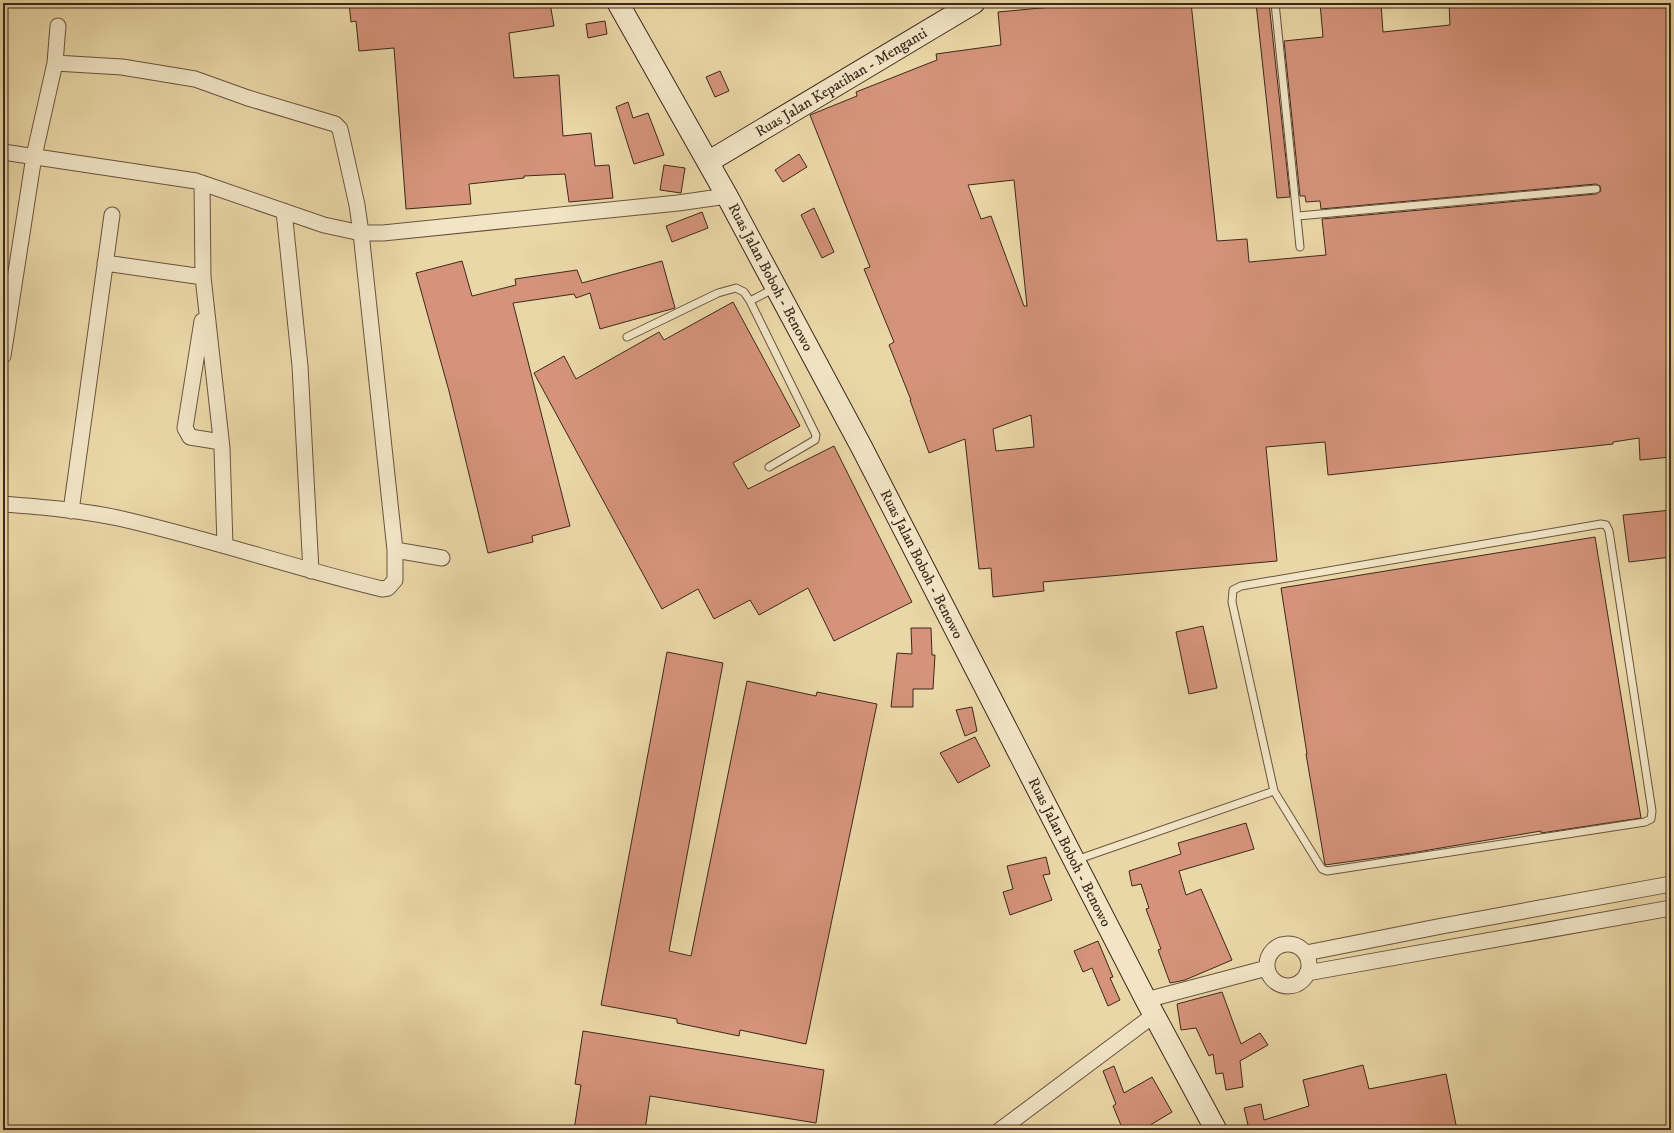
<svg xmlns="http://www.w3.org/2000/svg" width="1674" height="1133" font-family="'IM FELL DW Pica',serif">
<rect width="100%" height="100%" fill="#ead7a7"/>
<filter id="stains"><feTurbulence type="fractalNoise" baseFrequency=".005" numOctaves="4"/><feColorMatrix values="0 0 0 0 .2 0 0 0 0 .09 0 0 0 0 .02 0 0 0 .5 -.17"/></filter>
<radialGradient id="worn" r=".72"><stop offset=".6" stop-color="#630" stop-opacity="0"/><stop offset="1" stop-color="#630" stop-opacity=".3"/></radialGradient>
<path fill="#d4937a" stroke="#3e281b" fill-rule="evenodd" d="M 349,3 L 550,3 L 554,26 L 509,33 L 514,78 L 559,75 L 563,136 L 591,133 L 595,166 L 609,165 L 613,198 L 569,202 L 565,174 L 524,176 L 524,178 L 469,184 L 471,204 L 406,209 L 394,48 L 359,51 L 356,21 L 351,22 Z
M 1073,3 L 1191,3 L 1217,241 L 1247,239 L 1249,262 L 1326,255 L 1322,219 L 1596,194 L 1601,191 L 1600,186 L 1596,184 L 1321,209 L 1320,201 L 1306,202 L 1305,196 L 1300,196 L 1284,41 L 1323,37 L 1320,3 L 1381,3 L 1383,32 L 1450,25 L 1449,3 L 1671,3 L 1671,457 L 1640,460 L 1639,438 L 1613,442 L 1613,444 L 1328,475 L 1325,442 L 1266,447 L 1277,561 L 1043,582 L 1044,591 L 993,597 L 991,568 L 979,569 L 965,439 L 929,453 L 910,400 L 911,400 L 889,345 L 894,342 L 864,269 L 870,267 L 810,115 L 857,96 L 856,92 L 937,60 L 936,54 L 1001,45 L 998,12 L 1073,5 ZM 1014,180 L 1027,306 L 1024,306 L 991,216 L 981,219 L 968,185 ZM 1031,415 L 1034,447 L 996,451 L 993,429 Z
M 1256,3 L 1269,3 L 1290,197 L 1277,198 Z
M 605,21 L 607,34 L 588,38 L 586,24 Z
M 720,71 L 729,91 L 715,97 L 706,77 Z
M 628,102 L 633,118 L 648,113 L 664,155 L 634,164 L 616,107 Z
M 799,154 L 807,167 L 783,182 L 775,170 Z
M 664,165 L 685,168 L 681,193 L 660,190 Z
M 814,208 L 834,252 L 822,258 L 801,215 Z
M 702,212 L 708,228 L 672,242 L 666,226 Z
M 462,261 L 472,296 L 516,285 L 515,279 L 577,270 L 582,283 L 662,261 L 675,308 L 600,329 L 590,293 L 576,298 L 574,294 L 513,303 L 570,526 L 532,536 L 533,542 L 488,553 L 449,391 L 416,273 Z
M 733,302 L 800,426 L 733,463 L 748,489 L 834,446 L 912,602 L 834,641 L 808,588 L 759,615 L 750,600 L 714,619 L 698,589 L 662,609 L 534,373 L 564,356 L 576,379 L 659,332 L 664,340 Z
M 1671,510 L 1671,557 L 1629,562 L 1623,515 Z
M 1595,537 L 1641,818 L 1541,833 L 1541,831 L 1411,853 L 1325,865 L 1306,754 L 1307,754 L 1281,588 Z
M 1203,626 L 1217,688 L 1189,694 L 1176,632 Z
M 911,628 L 931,628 L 932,655 L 935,655 L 933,689 L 913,689 L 913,707 L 891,707 L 897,653 L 912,654 Z
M 667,652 L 723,663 L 669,951 L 691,956 L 747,681 L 816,696 L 817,692 L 877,704 L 806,1044 L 740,1030 L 739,1036 L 677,1023 L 677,1019 L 601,1005 Z
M 972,707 L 977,731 L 965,736 L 956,710 Z
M 975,737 L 990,766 L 958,783 L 940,753 Z
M 1246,823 L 1254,849 L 1179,871 L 1186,895 L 1201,889 L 1232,960 L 1185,980 L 1170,983 L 1158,950 L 1161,949 L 1146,909 L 1149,908 L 1141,884 L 1132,886 L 1129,871 L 1181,854 L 1178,843 Z
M 1046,857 L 1050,874 L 1043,875 L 1052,900 L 1010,915 L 1003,892 L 1013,889 L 1007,866 Z
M 1098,941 L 1113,977 L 1110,978 L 1120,1000 L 1108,1006 L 1092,968 L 1083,972 L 1074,951 Z
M 1222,992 L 1241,1044 L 1260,1033 L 1268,1045 L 1240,1061 L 1243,1087 L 1226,1090 L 1223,1073 L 1216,1074 L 1213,1054 L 1209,1056 L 1196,1028 L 1181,1030 L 1177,1004 Z
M 583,1031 L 824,1070 L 816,1123 L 650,1096 L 645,1130 L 574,1130 L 581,1085 L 575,1084 Z
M 1363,1065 L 1369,1089 L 1446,1074 L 1457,1130 L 1241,1130 L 1241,1127 L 1248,1125 L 1244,1108 L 1261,1104 L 1264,1120 L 1309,1106 L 1303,1080 Z
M 1114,1066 L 1124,1093 L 1152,1077 L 1172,1112 L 1142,1130 L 1123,1130 L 1113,1106 L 1116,1104 L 1103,1071 Z"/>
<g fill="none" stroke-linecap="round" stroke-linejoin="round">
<g stroke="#69543e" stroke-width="9">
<path id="lane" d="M 1275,3 L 1300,247
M 1298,216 L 1596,189
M 750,301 L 775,288
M 627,337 L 718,293 L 736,288 L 744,292 L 750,301 L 816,435 L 815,440 L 769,467
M 1601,524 L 1606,525 L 1609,531 L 1652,811 L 1651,819 L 1645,822 L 1327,871 L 1322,869 L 1274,791 L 1232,602 L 1233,590 L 1241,586 Z
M 1076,860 L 1274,791"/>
</g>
<g stroke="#69543e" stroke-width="17">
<path id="street" d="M 3,152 L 196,181 L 324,225 L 361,233 L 383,233 L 678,203 L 727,196
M 202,183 L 203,277 L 222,448 L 225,546
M 284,211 L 300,366 L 311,571
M 105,263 L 203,277
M 202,321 L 185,428 L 190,437 L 221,442
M 3,356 L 34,156 L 55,63 L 58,26
M 3,504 C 41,507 80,510 118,518 C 207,538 294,568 382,589 L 388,588 L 395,580 L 395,550 L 361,233 L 357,205 L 340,129 L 335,124 L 248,98 L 195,79 L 122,67 L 55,63
M 71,511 L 112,215
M 395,550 L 442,558
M1267 965a21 21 0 1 1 42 0a21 21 0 1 1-42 0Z
M 1306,953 L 1442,926 L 1671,884
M 1307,973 L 1671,908
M 1146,1000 L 1267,968
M 1000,1130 L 1154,1015"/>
</g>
<g stroke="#3e281b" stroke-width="23">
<path id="secondary" d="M 618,3 L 727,196 L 862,448 L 1146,1000 L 1216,1130
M 708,162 L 974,3"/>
</g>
<use href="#lane" stroke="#f1e5c6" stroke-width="7"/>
<use href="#street" stroke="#f1e5c6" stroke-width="15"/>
<use href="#secondary" stroke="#f1e5c6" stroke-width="21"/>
</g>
<g text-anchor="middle" stroke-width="3" stroke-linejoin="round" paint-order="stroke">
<g font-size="15" fill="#3e281b" stroke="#f1e5c6">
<text transform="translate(841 82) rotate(-31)" y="5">Ruas Jalan Kepatihan - Menganti</text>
<text transform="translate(771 277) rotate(62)" y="5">Ruas Jalan Boboh - Benowo</text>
<text transform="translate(922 564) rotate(63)" y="5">Ruas Jalan Boboh - Benowo</text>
<text transform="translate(1070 852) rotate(63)" y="5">Ruas Jalan Boboh - Benowo</text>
</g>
</g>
<rect width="1674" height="1133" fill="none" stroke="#ead7a7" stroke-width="16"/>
<rect x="4" y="4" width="1666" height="1125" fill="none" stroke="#3e281b" stroke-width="2"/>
<rect x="8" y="8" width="1658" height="1117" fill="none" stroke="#3e281b"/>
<rect width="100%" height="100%" filter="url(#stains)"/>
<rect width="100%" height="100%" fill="url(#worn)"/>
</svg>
